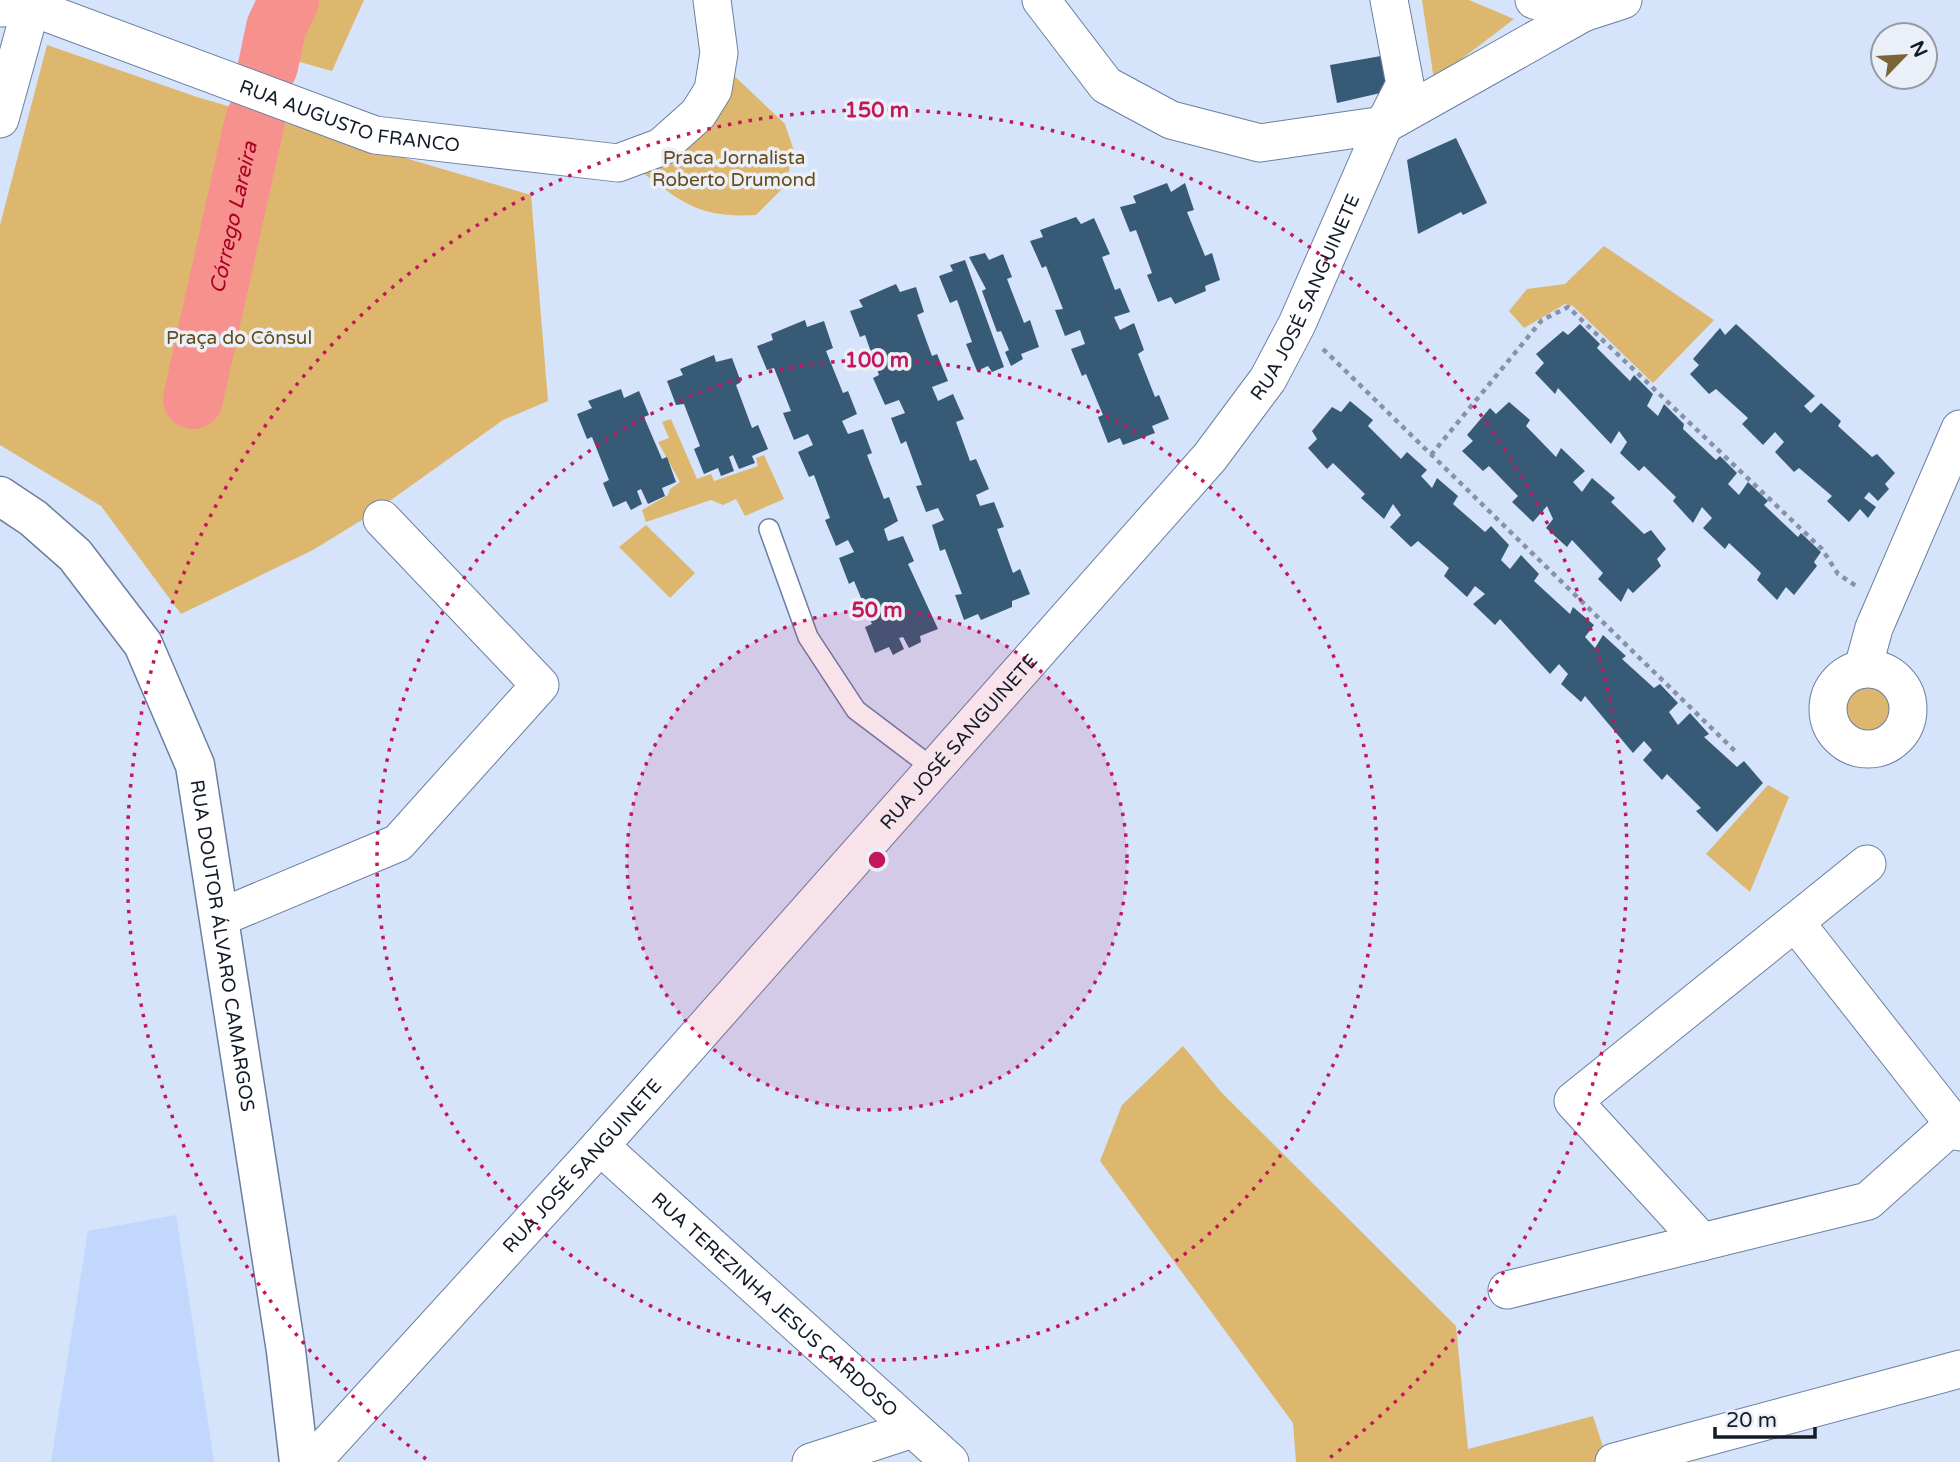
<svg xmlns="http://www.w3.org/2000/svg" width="1960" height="1462" font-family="'Varela Round',sans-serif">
<rect width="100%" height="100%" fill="#d5e3fb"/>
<path fill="#c2d7fc" d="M 176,1215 L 214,1462 L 51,1462 L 88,1231 Z"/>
<path fill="#deb76e" d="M 279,0 L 364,0 L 332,71 L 264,52 Z
M 1422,0 L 1469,0 L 1514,19 L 1434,80 Z
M 47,45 L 197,97 L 531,195 L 548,401 L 503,420 L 370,515 L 313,550 L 181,614 L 101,506 L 0,445 L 0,225 Z
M 725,67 L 785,124 L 794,151 L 785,186 L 756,215 C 698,218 683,203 639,170 Z
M 1604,246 L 1714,320 L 1653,383 L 1573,306 L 1565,304 L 1524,328 L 1509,311 L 1527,289 L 1565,284 Z
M 671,419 L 697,479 L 711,474 L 714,481 L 758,466 L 756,458 L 764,455 L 784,499 L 745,516 L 736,499 L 723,505 L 711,500 L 646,522 L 642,510 L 668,495 L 670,489 L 680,482 L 658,442 L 669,438 L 662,422 Z
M 646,525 L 695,573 L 670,598 L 619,547 Z
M1838 709a30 30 0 1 1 60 0a30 30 0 1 1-60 0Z
M 1768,785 L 1789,797 L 1750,892 L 1706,854 Z
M 1183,1046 L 1221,1092 L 1456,1326 L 1468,1449 L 1593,1416 L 1608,1462 L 1296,1462 L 1293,1423 L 1100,1161 L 1122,1105 Z"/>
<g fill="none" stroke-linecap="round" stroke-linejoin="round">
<g stroke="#f6918e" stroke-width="60">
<path d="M 268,66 L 276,28 L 289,0"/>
<path id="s1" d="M 193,399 L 255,120"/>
</g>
</g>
<path fill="#375b76" d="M 1381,56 L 1389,91 L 1337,103 L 1330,65 Z
M 1456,138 L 1487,203 L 1463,215 L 1461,212 L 1418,234 L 1407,160 Z
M 1167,183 L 1171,192 L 1185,183 L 1194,210 L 1187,212 L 1205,256 L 1212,253 L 1220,280 L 1205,286 L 1206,291 L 1175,304 L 1171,297 L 1158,302 L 1147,275 L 1152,273 L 1136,230 L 1130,232 L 1120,207 L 1136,203 L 1133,196 Z
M 1076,217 L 1081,224 L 1094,218 L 1110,254 L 1102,257 L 1115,290 L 1120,288 L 1130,312 L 1114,317 L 1120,330 L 1134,323 L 1144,350 L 1138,354 L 1155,397 L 1159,395 L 1169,419 L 1152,426 L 1155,433 L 1123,445 L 1120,438 L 1108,443 L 1098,417 L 1103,415 L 1086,374 L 1082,376 L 1071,349 L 1085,344 L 1080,330 L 1065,336 L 1055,310 L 1063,309 L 1046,266 L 1042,268 L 1030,241 L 1043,237 L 1040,230 Z
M 985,253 L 989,260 L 1003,254 L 1012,277 L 1007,279 L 1024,323 L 1030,320 L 1039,347 L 1021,354 L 1023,359 L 1011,366 L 1005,352 L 1009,350 L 1001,331 L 997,332 L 982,291 L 986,289 L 969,257 Z
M 965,260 L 1004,367 L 992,372 L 988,366 L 977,371 L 966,344 L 972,342 L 957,300 L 950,303 L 939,276 L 953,271 L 950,265 Z
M 896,284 L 900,292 L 916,287 L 924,312 L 917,315 L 932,356 L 937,354 L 948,381 L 932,387 L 938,401 L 953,394 L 964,419 L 956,422 L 970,461 L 976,459 L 989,489 L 976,495 L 980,506 L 994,502 L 1004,527 L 997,529 L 1013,573 L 1020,569 L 1030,594 L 1012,601 L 1012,607 L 981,620 L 978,614 L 964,620 L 955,595 L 962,594 L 945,549 L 940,551 L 932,525 L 944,520 L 938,508 L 926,512 L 916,486 L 922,485 L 906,441 L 901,444 L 891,418 L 905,413 L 899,400 L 885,405 L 873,378 L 879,375 L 865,335 L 860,337 L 850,311 L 863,307 L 859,300 Z
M 805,320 L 807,327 L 824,321 L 833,348 L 826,351 L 843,393 L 848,391 L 857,414 L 842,421 L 848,434 L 863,429 L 872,453 L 867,455 L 884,499 L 889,497 L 898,521 L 884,529 L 888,541 L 903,536 L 914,561 L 908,564 L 938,629 L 920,636 L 921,642 L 909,648 L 903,637 L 899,638 L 904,649 L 893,655 L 889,647 L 875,653 L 865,627 L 872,624 L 854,581 L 849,584 L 839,558 L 854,552 L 848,540 L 836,546 L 825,520 L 830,518 L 814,475 L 809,477 L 798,452 L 813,445 L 808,434 L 794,440 L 783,413 L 791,411 L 774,368 L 767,370 L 757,346 L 773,340 L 771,334 Z
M 1580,324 L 1600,344 L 1597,348 L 1630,381 L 1634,375 L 1653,394 L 1647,406 L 1658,416 L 1664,404 L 1684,424 L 1683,429 L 1716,460 L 1720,456 L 1737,473 L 1728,484 L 1739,495 L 1748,482 L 1768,501 L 1764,505 L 1798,537 L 1801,533 L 1821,552 L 1814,562 L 1817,566 L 1794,595 L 1786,587 L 1777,600 L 1757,580 L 1761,573 L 1729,543 L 1725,549 L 1703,528 L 1712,518 L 1702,507 L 1693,523 L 1673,501 L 1676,497 L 1644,466 L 1639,471 L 1620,453 L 1627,442 L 1619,431 L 1611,444 L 1558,388 L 1555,394 L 1535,373 L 1544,363 L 1536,354 L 1563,331 L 1568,335 Z
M 1736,324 L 1815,396 L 1804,406 L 1811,413 L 1821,403 L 1841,421 L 1838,426 L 1872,457 L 1877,454 L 1895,473 L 1885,484 L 1889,489 L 1878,501 L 1869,492 L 1864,498 L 1876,507 L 1868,518 L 1860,509 L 1849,522 L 1827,501 L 1832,496 L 1799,468 L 1794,472 L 1775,452 L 1784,442 L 1775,432 L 1763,445 L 1742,424 L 1748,418 L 1716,389 L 1709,394 L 1690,374 L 1699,365 L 1693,359 L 1720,328 L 1725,335 Z
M 714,355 L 716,362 L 732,358 L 741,382 L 736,385 L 752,428 L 758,425 L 768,449 L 752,456 L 755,463 L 739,469 L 733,455 L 729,457 L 734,471 L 721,476 L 718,468 L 704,474 L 694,449 L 700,446 L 684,404 L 676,405 L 667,381 L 683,375 L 680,369 Z
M 621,389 L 624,398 L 639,391 L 649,415 L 644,417 L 662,459 L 667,457 L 676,482 L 662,488 L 665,496 L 648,504 L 641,489 L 637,491 L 642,504 L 631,510 L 626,501 L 613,507 L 603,483 L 609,480 L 592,437 L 587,439 L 577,414 L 592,408 L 588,401 Z
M 1350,401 L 1373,420 L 1368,426 L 1401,459 L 1407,452 L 1427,470 L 1421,476 L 1432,488 L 1437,478 L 1458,496 L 1453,504 L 1485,532 L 1491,526 L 1509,545 L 1501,560 L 1510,569 L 1521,555 L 1539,574 L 1534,581 L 1570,614 L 1573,607 L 1594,625 L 1585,637 L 1595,648 L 1603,635 L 1626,656 L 1622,659 L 1654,688 L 1660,684 L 1678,703 L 1669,712 L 1678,725 L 1690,713 L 1709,734 L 1704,737 L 1737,767 L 1744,761 L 1763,783 L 1717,832 L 1696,811 L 1701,808 L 1667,774 L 1662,780 L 1643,760 L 1652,750 L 1644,741 L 1633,753 L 1585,696 L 1581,702 L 1561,684 L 1568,674 L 1559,664 L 1550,674 L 1500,619 L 1495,625 L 1473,604 L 1485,594 L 1475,586 L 1467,597 L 1444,576 L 1449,568 L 1418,541 L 1411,547 L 1390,527 L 1401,515 L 1393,504 L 1384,519 L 1361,498 L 1365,494 L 1333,463 L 1327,469 L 1308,448 L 1317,439 L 1312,431 L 1332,407 L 1341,412 Z
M 1509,402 L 1530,420 L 1526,426 L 1556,457 L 1561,448 L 1585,471 L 1573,482 L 1582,492 L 1592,478 L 1615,498 L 1611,502 L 1644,534 L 1651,530 L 1666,549 L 1657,559 L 1661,566 L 1633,593 L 1628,588 L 1621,602 L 1598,579 L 1603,573 L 1572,540 L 1567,547 L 1546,528 L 1553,519 L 1547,506 L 1533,522 L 1512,502 L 1518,496 L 1489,466 L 1483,471 L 1462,451 L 1473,441 L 1467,435 L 1490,408 L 1496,414 Z"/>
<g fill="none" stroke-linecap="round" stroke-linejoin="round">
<g stroke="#6b7fa3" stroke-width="22">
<path id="lane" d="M 769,529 L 808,637 L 856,710 L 934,769"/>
</g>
<g stroke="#6b7fa3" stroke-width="39">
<g id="street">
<path d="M 1041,0 L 1106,85 L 1171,120 L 1260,143 L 1384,125 L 1583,13 L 1623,0"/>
<path d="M 1534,0 L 1583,13"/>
<path id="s2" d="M 0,8 L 31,7 L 375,135 L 618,163 L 661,147 L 698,114 L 713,90 L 719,53 L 712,0"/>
<path d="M 0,119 L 33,0"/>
<path d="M 1863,668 L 1874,628 L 1960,429"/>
<circle cx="1868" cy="709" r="40"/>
<path d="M 219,918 L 398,843 L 540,685 L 382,519"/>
<path d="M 1795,922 L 1960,1132"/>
<path id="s3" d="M 600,1146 L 950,1462"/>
<path d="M 1702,1242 L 1573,1101 L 1867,864"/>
<path d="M 1507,1290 L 1868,1201 L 1954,1124"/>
<path id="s4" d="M 312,1462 L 600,1146 L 1210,457 L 1268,379 L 1297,324 L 1384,125 L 1405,84 L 1389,0"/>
<path d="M 811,1462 L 913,1429"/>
<path d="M 1614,1462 L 1960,1369"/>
</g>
</g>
<g stroke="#6b7fa3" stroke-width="41">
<g id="secondary">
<path id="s5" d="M 0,496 L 33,518 L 75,555 L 143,644 L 195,765 L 286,1351 L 299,1462"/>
</g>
</g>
<path stroke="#8792a6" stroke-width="4.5" stroke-dasharray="5 5" stroke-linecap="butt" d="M 1323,349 L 1735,751
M 1431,455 L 1542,320 L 1568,307 L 1822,549 L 1838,574 L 1856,586"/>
<use href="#lane" stroke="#fff" stroke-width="19"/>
<use href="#street" stroke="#fff" stroke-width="37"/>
<use href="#secondary" stroke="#fff" stroke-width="38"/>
</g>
<circle cx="877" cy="860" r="250" fill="#c2185b" fill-opacity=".12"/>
<g fill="none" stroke="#c2185b" stroke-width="3.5" stroke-dasharray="3.5 7">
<circle cx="877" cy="860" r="250"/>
<circle cx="877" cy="860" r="500"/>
<path d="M426 1459A750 750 0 1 1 1328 1459"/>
</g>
<g text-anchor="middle" stroke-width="7" stroke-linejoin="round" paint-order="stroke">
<g font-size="19" fill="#131b29" stroke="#ebeff8">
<text dy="7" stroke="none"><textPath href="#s2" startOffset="369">RUA AUGUSTO FRANCO</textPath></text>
<text dy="7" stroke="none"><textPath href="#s4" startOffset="1535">RUA JOSÉ SANGUINETE</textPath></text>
<text dy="7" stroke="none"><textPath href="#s4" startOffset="968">RUA JOSÉ SANGUINETE</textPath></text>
<text dy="7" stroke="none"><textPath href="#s5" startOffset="522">RUA DOUTOR ÁLVARO CAMARGOS</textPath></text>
<text dy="7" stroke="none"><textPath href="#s4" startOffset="401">RUA JOSÉ SANGUINETE</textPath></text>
<text dy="7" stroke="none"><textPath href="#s3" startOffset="236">RUA TEREZINHA JESUS CARDOSO</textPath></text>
</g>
<g font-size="19" fill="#654c1b" stroke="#ebeff8">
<text x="734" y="164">Praca Jornalista<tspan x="734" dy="22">Roberto Drumond</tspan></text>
<text x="239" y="344">Praça do Cônsul</text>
</g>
<g font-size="21" font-style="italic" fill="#a60224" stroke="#ebeff8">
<text dy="7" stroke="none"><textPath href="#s1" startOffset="186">Córrego Lareira</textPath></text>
</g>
</g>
<circle cx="877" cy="860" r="10" fill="#c2185b" stroke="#ebeff8" stroke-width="3.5"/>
<g font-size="21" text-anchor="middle" font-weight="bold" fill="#c2185b" stroke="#ebeff8" stroke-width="7" stroke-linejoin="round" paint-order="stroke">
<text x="877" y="117">150 m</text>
<text x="877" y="367">100 m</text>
<text x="877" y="617">50 m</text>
</g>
<g transform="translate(1904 56) rotate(65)"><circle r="33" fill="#ebeff8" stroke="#959aa5" stroke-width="2"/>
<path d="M0-5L12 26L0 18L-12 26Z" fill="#7d6435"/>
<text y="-10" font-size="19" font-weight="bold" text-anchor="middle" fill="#131b29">N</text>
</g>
<path d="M1715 1427v10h100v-10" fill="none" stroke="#131b29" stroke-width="3.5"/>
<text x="1726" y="1427" font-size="21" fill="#131b29" stroke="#ebeff8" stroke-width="5" paint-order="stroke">20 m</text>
</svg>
